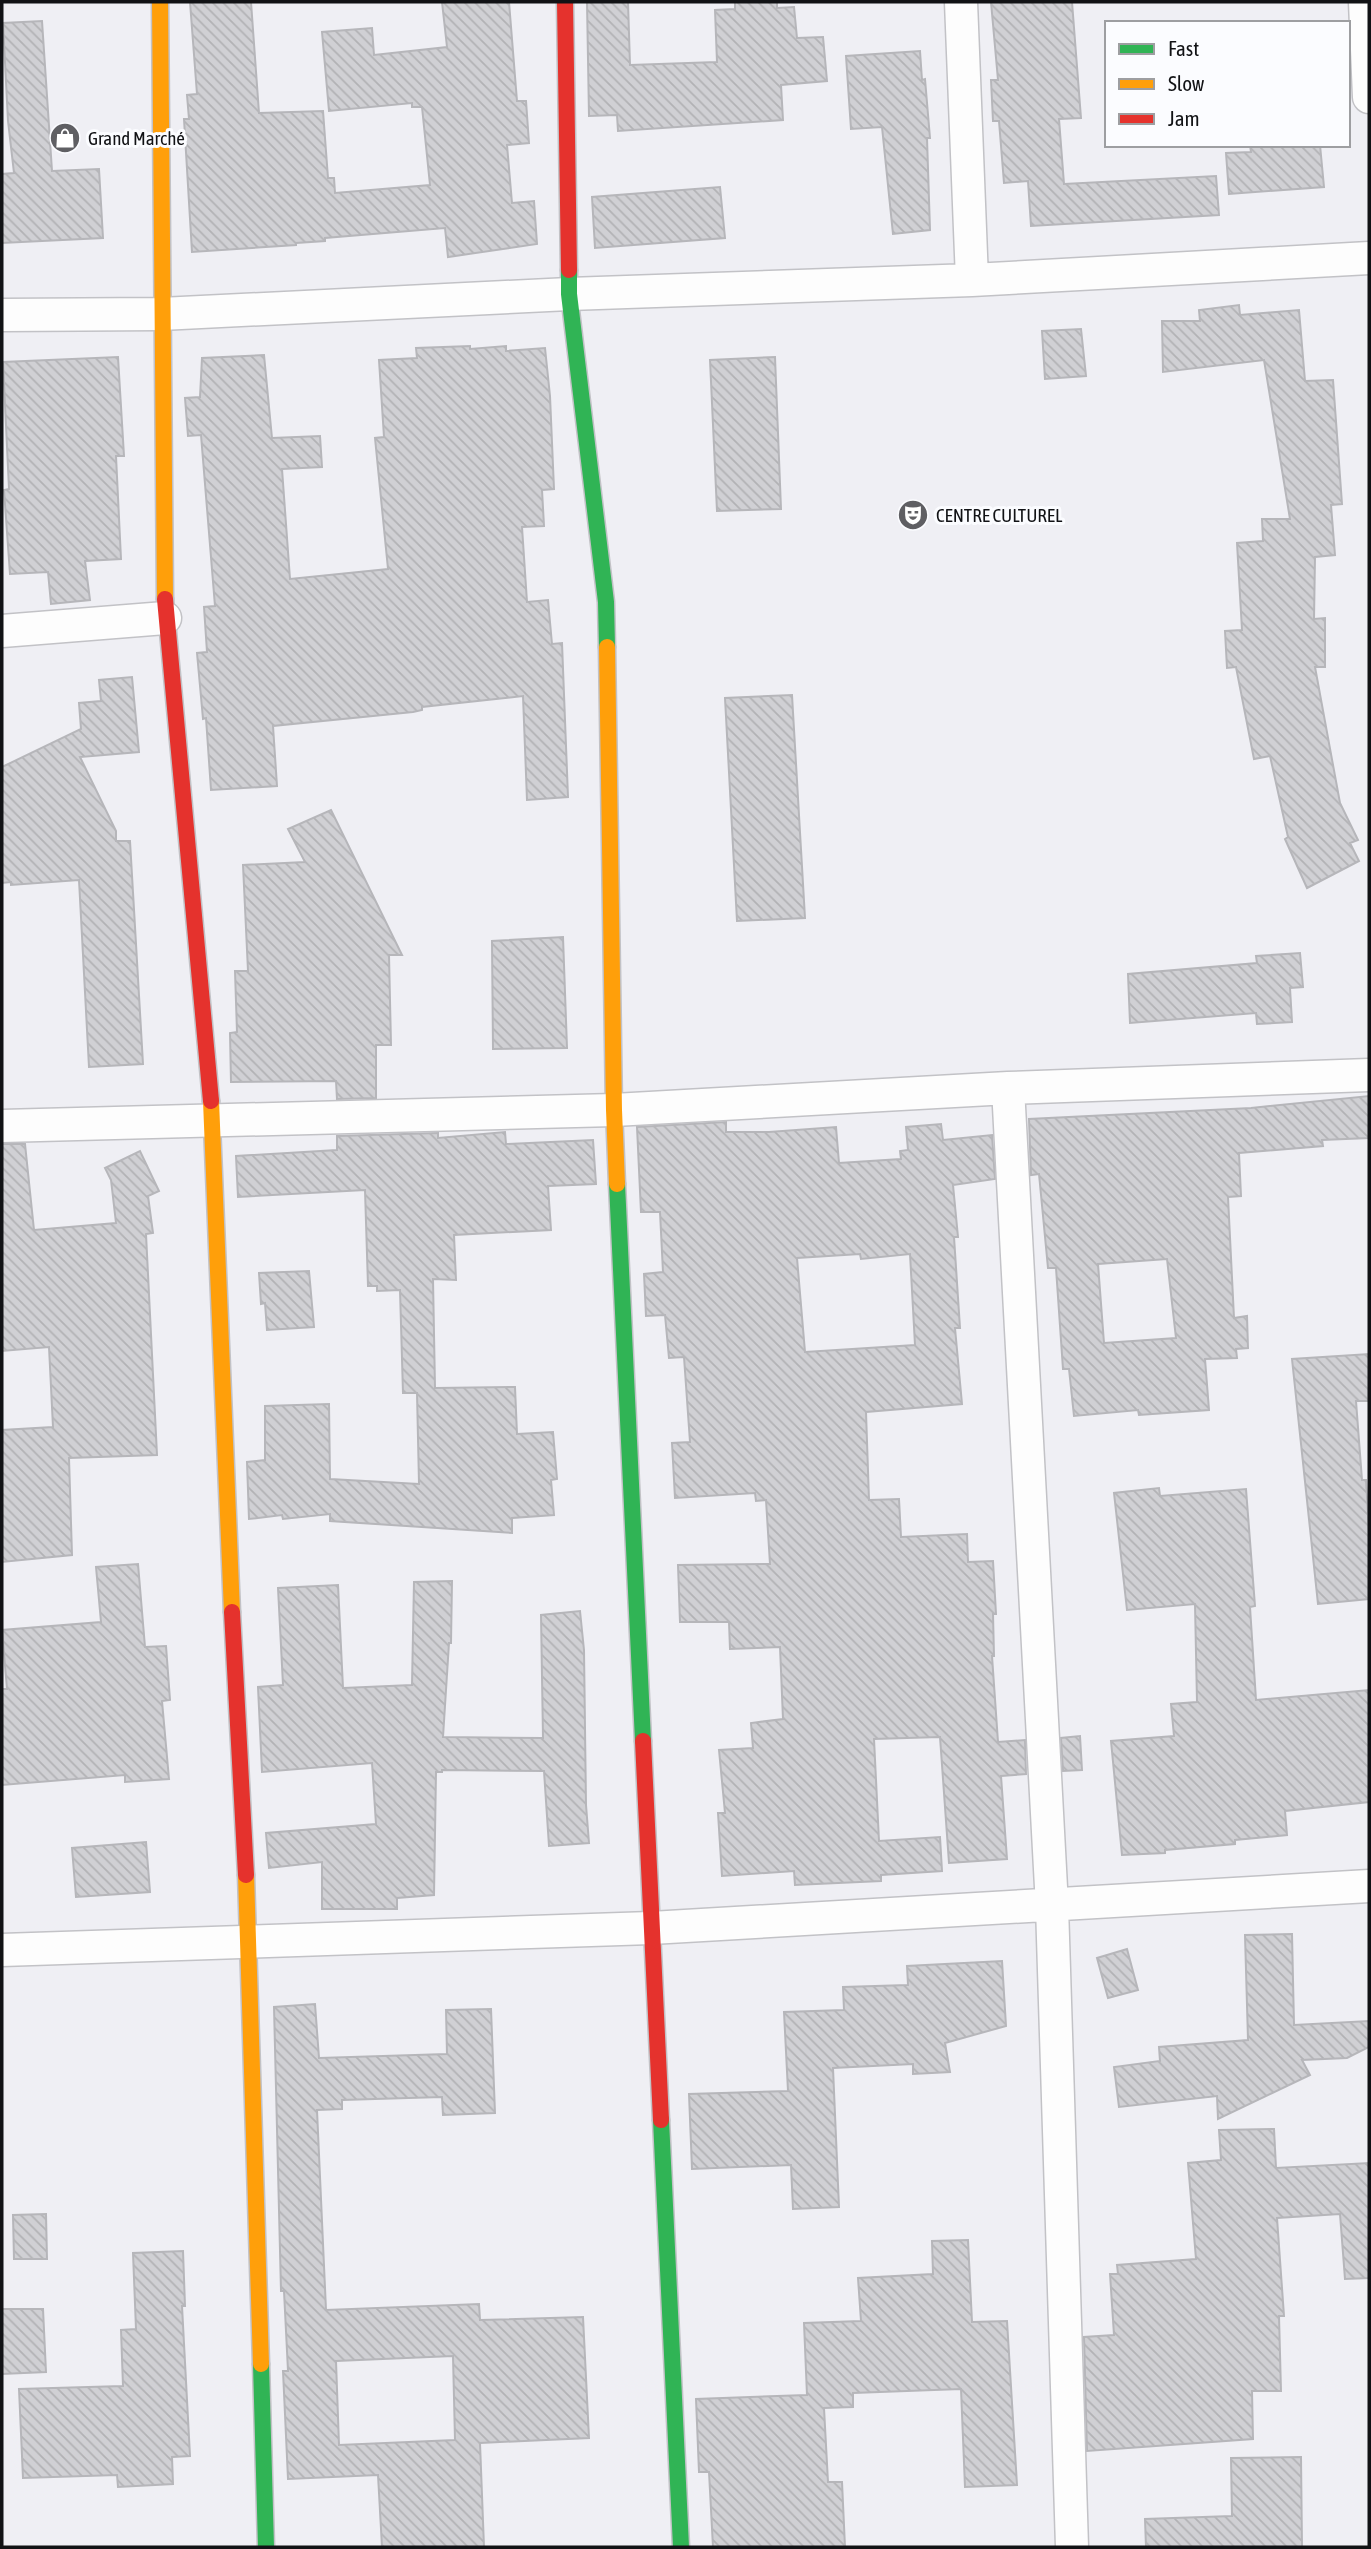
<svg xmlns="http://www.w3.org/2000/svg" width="1371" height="2549" font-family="'Asap Condensed',sans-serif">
<defs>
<pattern id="building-back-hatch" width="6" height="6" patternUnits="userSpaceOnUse" patternTransform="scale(1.75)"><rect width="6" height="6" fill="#d0d0d4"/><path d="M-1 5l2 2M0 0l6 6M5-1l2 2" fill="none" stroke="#b2b2b5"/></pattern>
</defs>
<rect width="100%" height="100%" fill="#efeff4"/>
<path fill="url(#building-back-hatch)" stroke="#b6b6ba" stroke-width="2" fill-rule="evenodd" d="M 190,2 L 251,2 L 259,113 L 323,111 L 328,178 L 334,178 L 335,193 L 430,185 L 422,107 L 412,107 L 412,103 L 329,111 L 322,32 L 372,28 L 374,55 L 447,47 L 442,2 L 509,2 L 517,101 L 526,101 L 529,143 L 507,145 L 512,203 L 534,201 L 537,244 L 448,257 L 445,228 L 325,238 L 325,241 L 296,243 L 296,245 L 192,252 L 184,119 L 189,119 L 187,95 L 197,94 Z
M 587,2 L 628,2 L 630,65 L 717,62 L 715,10 L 735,9 L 735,2 L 777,2 L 777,8 L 794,7 L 797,38 L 823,37 L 827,81 L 781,85 L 783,120 L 618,131 L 617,115 L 589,116 Z
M 991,2 L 1072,2 L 1081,118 L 1059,119 L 1064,184 L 1216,176 L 1219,215 L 1031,226 L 1028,181 L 1004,183 L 999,121 L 993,121 L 991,80 L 998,80 Z
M 42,21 L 52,171 L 99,169 L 103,238 L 2,243 L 2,174 L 14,173 L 8,121 L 3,23 Z
M 920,51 L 922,80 L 925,79 L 930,138 L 927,138 L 930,230 L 893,234 L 882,127 L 851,129 L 846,56 Z
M 1250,145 L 1320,145 L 1324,187 L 1229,194 L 1226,153 L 1251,152 Z
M 720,187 L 725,238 L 595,248 L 592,197 Z
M 1239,305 L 1240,315 L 1299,310 L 1305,381 L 1333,380 L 1342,504 L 1331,505 L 1335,555 L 1315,557 L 1314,619 L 1325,618 L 1325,667 L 1315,667 L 1340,803 L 1358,840 L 1350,843 L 1359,861 L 1307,888 L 1285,839 L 1288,837 L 1270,756 L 1254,759 L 1236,667 L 1227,668 L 1225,631 L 1242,630 L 1237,543 L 1263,541 L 1262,519 L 1290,519 L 1264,360 L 1163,372 L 1162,321 L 1200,321 L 1199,310 Z
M 1081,329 L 1086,376 L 1045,379 L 1042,331 Z
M 470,346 L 470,349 L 506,346 L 506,351 L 545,348 L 550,396 L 554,489 L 542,490 L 544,526 L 522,527 L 527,602 L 548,600 L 552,644 L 562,643 L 568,797 L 527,800 L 523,696 L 422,707 L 422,710 L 413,712 L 273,726 L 277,786 L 211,790 L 206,718 L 203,719 L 197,653 L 207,652 L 204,607 L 215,606 L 201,435 L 188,436 L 185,398 L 200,397 L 202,358 L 264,355 L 272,438 L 320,436 L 322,467 L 282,469 L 290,579 L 388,569 L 375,438 L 384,437 L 379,360 L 417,358 L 416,348 Z
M 118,357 L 124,456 L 116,456 L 121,559 L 85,561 L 90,600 L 51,604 L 48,572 L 10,574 L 4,490 L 9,489 L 3,362 Z
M 775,357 L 781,509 L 717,511 L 710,360 Z
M 132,677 L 139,752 L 80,757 L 116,831 L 116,841 L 130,841 L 143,1064 L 89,1067 L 79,880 L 11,885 L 11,882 L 2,883 L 2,767 L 81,729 L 79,703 L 101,701 L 99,680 Z
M 792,695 L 805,918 L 737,921 L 725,698 Z
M 331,810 L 402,955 L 389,955 L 391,1045 L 376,1045 L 376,1098 L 337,1099 L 336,1081 L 231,1082 L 230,1033 L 237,1032 L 235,971 L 248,971 L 243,865 L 305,862 L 288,829 Z
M 563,937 L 567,1048 L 493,1049 L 492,941 Z
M 1300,953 L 1303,987 L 1290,988 L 1292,1022 L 1257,1024 L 1256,1013 L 1130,1023 L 1128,974 L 1257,963 L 1256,956 Z
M 1369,1096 L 1369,1138 L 1322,1140 L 1323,1146 L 1239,1153 L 1241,1196 L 1228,1197 L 1234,1318 L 1247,1316 L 1248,1348 L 1236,1349 L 1237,1358 L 1205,1359 L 1209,1410 L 1139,1415 L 1138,1410 L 1074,1416 L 1069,1369 L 1063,1369 L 1056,1268 L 1048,1268 L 1039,1174 L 1031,1175 L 1029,1119 L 1251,1108 ZM 1167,1259 L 1176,1338 L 1104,1343 L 1098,1264 Z
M 726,1122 L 726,1132 L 769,1132 L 836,1127 L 839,1163 L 901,1159 L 900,1151 L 908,1150 L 906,1127 L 941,1124 L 943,1140 L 992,1135 L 995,1179 L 953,1185 L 958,1237 L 954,1237 L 960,1328 L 955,1328 L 962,1404 L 866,1412 L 869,1500 L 899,1499 L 901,1537 L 967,1534 L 968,1562 L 993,1561 L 996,1614 L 993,1614 L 994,1656 L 992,1656 L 998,1742 L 1025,1740 L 1026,1774 L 1001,1776 L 1007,1859 L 949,1863 L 940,1737 L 874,1739 L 879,1841 L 940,1837 L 942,1871 L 881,1875 L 881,1881 L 795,1885 L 794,1871 L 722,1876 L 718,1813 L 725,1813 L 719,1750 L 753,1748 L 751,1723 L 783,1719 L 780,1647 L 730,1649 L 729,1622 L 680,1622 L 678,1565 L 770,1564 L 766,1500 L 756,1501 L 755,1493 L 675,1498 L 672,1443 L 690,1442 L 684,1357 L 669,1358 L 665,1315 L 646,1316 L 644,1274 L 663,1272 L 660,1212 L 641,1212 L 637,1127 ZM 860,1254 L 861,1259 L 910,1254 L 915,1345 L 805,1352 L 797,1258 Z
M 505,1132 L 506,1144 L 593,1140 L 596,1184 L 548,1186 L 551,1230 L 454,1235 L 456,1280 L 433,1279 L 435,1388 L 515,1387 L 517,1434 L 553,1432 L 557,1479 L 551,1480 L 554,1515 L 512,1518 L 512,1533 L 330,1521 L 330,1514 L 283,1519 L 282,1515 L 249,1519 L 247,1462 L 265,1460 L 265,1406 L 329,1404 L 330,1479 L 419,1484 L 417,1393 L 403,1393 L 400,1290 L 377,1291 L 377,1286 L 368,1286 L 365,1190 L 238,1197 L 236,1156 L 337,1150 L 337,1136 L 438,1133 L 438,1138 Z
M 2,1144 L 25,1144 L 34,1230 L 116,1223 L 111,1180 L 105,1168 L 140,1151 L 159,1191 L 148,1196 L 153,1233 L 146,1234 L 157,1455 L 69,1458 L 72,1555 L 2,1562 L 2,1430 L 53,1427 L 49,1347 L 2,1351 Z
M 309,1271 L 314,1327 L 267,1330 L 265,1303 L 261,1304 L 259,1273 Z
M 1369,1354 L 1369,1401 L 1356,1401 L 1362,1480 L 1366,1480 L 1369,1531 L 1369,1599 L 1318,1604 L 1292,1359 Z
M 1159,1488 L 1160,1496 L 1246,1489 L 1255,1606 L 1250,1607 L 1256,1700 L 1369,1690 L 1369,1802 L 1285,1811 L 1287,1835 L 1235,1840 L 1235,1844 L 1165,1850 L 1165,1853 L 1122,1855 L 1111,1741 L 1174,1736 L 1171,1704 L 1197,1702 L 1195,1604 L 1127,1610 L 1114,1493 Z
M 138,1564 L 145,1647 L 166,1646 L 170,1700 L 162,1701 L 169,1779 L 125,1782 L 125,1775 L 2,1785 L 2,1689 L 7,1689 L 2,1630 L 101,1622 L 96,1567 Z
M 452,1581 L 451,1643 L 449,1643 L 443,1737 L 543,1738 L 541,1615 L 580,1611 L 584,1650 L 586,1805 L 589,1843 L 549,1846 L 544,1771 L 442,1770 L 442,1772 L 436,1772 L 434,1895 L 397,1898 L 397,1909 L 322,1909 L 322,1862 L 269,1868 L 266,1833 L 376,1824 L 372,1763 L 262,1772 L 258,1687 L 283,1685 L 278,1588 L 338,1585 L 343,1688 L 412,1685 L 414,1582 Z
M 1080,1736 L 1082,1770 L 1063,1771 L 1061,1738 Z
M 146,1842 L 150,1892 L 76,1897 L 72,1848 Z
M 1292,1934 L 1294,2025 L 1369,2021 L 1369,2047 L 1347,2058 L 1302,2060 L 1310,2075 L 1218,2119 L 1217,2096 L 1119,2107 L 1114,2067 L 1160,2061 L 1159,2047 L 1248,2040 L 1245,1935 Z
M 1127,1949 L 1138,1990 L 1108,1998 L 1097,1958 Z
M 1002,1961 L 1006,2026 L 945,2043 L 950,2072 L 913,2074 L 913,2064 L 833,2068 L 839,2207 L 793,2209 L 791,2165 L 692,2169 L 689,2094 L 788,2091 L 784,2012 L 844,2010 L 843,1987 L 908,1985 L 907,1966 Z
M 315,2004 L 319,2058 L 447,2054 L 446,2010 L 491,2009 L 495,2113 L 443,2115 L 442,2097 L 342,2100 L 342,2109 L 317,2110 L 326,2310 L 479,2304 L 480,2320 L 583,2317 L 589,2438 L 480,2443 L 484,2547 L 382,2547 L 378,2475 L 288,2479 L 283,2371 L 288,2371 L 284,2291 L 281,2291 L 274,2007 ZM 453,2356 L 455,2440 L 339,2445 L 336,2361 Z
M 1274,2129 L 1276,2168 L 1369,2163 L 1369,2278 L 1345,2279 L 1340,2214 L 1277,2218 L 1284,2316 L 1279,2316 L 1281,2391 L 1252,2391 L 1253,2439 L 1087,2451 L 1084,2337 L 1114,2335 L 1110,2274 L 1118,2274 L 1117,2265 L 1196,2259 L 1188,2163 L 1221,2160 L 1219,2130 Z
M 46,2214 L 47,2259 L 14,2259 L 13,2215 Z
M 968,2240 L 972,2322 L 1007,2321 L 1017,2485 L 965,2487 L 961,2389 L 853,2393 L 853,2407 L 824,2408 L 828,2482 L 842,2482 L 845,2547 L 713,2547 L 709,2472 L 699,2472 L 696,2399 L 807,2395 L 804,2323 L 861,2321 L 858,2278 L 933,2274 L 932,2241 Z
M 183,2251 L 185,2306 L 182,2306 L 190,2456 L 172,2457 L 173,2484 L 118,2487 L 117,2475 L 23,2478 L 19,2389 L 123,2386 L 121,2330 L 136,2329 L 133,2253 Z
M 2,2309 L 43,2309 L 46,2372 L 2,2374 Z
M 1301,2457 L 1302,2547 L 1146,2547 L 1145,2519 L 1232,2516 L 1231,2458 Z"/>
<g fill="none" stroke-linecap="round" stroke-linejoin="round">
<g stroke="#c2c2c6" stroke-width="35">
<path id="street" d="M 961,2 L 972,280
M 1365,2 L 1369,97
M 2,315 L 161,314 L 569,294 L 972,280 L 1369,258
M 2,631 L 165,618
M 1008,1088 L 1052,1906 L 1072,2547
M 2,1126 L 614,1110 L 1008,1088 L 1369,1075
M 2,1950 L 651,1928 L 1369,1886"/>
</g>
<g stroke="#c2c2c6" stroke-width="19">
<path id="fast" d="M 569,270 L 569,294 L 606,602 L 607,647
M 617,1184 L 643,1741
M 661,2120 L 681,2547
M 261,2364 L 266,2547"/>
</g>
<g stroke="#c2c2c6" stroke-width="19">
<path id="slow" d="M 160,2 L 165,599
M 607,647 L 614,1110 L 617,1184
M 211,1101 L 232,1612
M 246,1875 L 261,2364"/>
</g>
<g stroke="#c2c2c6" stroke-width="19">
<path id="jam" d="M 565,2 L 569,270
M 165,599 L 211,1101
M 232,1612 L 246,1875
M 643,1741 L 661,2120"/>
</g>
<use href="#street" stroke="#fdfdfd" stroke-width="32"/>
<use href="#fast" stroke="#30b455" stroke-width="16"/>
<use href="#slow" stroke="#ff9f0a" stroke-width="16"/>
<use href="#jam" stroke="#e5322d" stroke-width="16"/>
</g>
<defs>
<g id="shop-disc" transform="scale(1.575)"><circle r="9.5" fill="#5f5f63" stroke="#fbfcff"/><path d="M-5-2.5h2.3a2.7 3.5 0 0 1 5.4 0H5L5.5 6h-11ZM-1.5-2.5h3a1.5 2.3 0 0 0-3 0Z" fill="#fff"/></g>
<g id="theatre-disc" transform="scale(1.575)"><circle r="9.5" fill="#5f5f63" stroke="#fbfcff"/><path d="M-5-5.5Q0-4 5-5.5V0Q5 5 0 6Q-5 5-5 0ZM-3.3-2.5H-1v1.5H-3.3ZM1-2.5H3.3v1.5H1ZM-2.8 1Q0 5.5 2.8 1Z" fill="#fff"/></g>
</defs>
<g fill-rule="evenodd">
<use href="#shop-disc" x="65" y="138"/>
<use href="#theatre-disc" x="913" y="515"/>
</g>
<g text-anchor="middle" stroke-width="6" stroke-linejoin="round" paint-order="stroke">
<g font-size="19" fill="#111215" stroke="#fbfcff" text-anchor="start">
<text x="88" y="145">Grand Marché</text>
<text x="936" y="522">CENTRE CULTUREL</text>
</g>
</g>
<rect width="1371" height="2549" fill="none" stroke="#111215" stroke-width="7"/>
<rect x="1105" y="21" width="245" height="126" fill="#fbfcff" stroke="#9d9ea1" stroke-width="2"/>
<rect x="1119" y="44" width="35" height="10" fill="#30b455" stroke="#9d9ea1" stroke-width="2"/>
<text x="1168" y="56" font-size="21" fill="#111215">Fast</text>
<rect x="1119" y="79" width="35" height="10" fill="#ff9f0a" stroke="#9d9ea1" stroke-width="2"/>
<text x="1168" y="91" font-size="21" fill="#111215">Slow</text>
<rect x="1119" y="114" width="35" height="10" fill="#e5322d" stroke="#9d9ea1" stroke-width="2"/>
<text x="1168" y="126" font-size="21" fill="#111215">Jam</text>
</svg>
